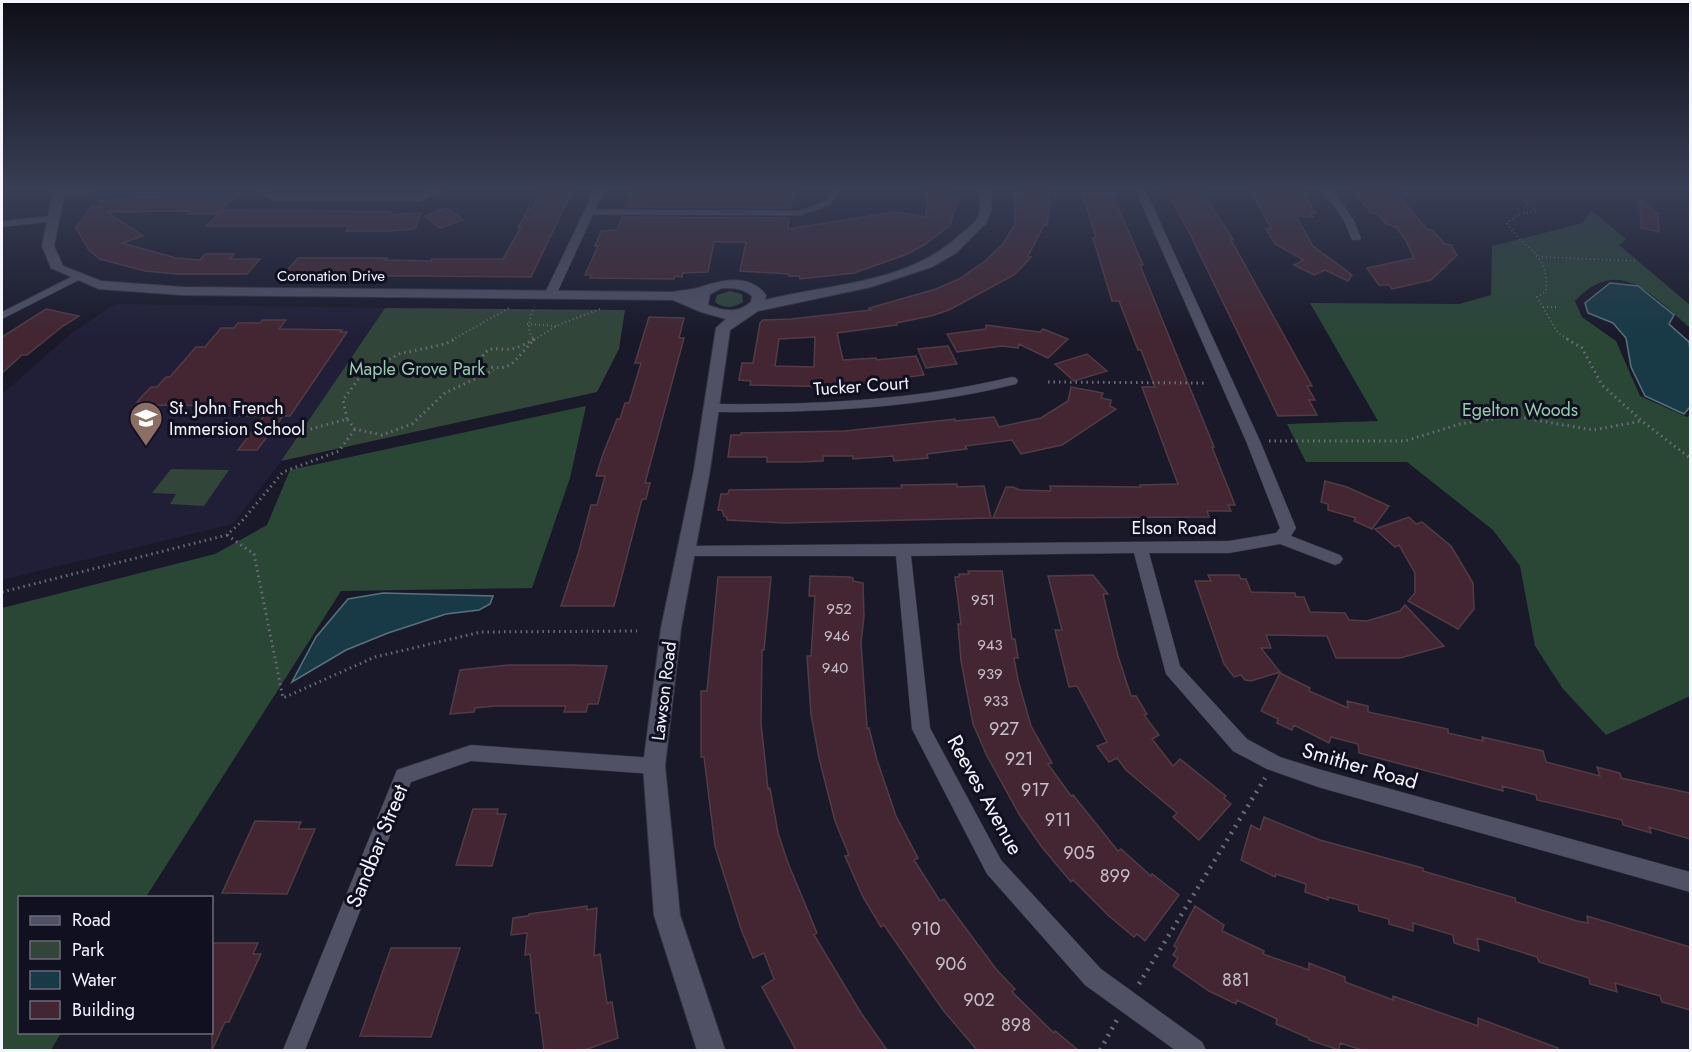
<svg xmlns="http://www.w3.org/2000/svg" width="1692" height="1052" font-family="Jost,sans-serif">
<rect width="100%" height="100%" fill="#19192a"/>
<path fill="#201f37" d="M 115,304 L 385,308 L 281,461 L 233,524 L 2,580 L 2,394 L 74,331 Z"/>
<path fill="#314639" d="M 730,291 L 742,294 L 743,302 C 734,308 724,309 715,302 L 717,295 Z
M 385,308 L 625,310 L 619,349 L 597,392 L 281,461 Z
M 171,469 L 229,470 L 204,506 L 170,504 L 176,494 L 152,493 Z"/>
<path fill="#2a4736" d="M 1591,210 L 1626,239 L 1619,245 L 1690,305 L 1690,328 C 1654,297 1619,253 1575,301 L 1582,317 L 1616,341 L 1640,396 L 1687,417 L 1690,414 L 1690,696 L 1606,735 L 1563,689 L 1535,646 L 1520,566 L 1493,530 L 1407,462 L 1306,462 L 1287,424 L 1378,421 L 1310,303 L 1459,304 L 1491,295 L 1492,246 L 1583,223 Z
M 586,406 L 570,478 L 532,588 L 341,591 L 146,897 L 20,898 L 20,1032 L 61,1033 L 51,1050 L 2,1050 L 2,608 L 215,554 L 267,525 L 290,470 Z"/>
<path fill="#173a46" stroke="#59727d" stroke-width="1.5" d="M 1610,283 L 1638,286 L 1674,315 L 1669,324 L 1689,342 L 1690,349 L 1690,407 L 1684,414 L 1645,396 L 1631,367 L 1626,338 L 1613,323 L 1588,313 L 1585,303 Z
M 383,593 L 493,596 L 490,604 L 479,610 L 446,614 L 388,633 L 346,650 L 292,682 L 316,637 L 348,599 Z"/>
<path fill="#432631" stroke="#523c43" stroke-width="1.5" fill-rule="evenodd" d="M 542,189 L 573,189 L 531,277 L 283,275 L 298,258 L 387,258 L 385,260 L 431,261 L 432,259 L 503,259 L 521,227 L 518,227 L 529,208 L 532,209 Z
M 633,189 L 794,189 L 791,208 L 626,207 Z
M 926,189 L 946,189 L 952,196 L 959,196 L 950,225 L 924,245 L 905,255 L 854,273 L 800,279 L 799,276 L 789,276 L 789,274 L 740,271 L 746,242 L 714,242 L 708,272 L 683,273 L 682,277 L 675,276 L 674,279 L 590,278 L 592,275 L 585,275 L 598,246 L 595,246 L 601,231 L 617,230 L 622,217 L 789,218 L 788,229 L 895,212 L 926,217 L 926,210 L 928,210 Z
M 1021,189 L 1046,189 L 1050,204 L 1047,226 L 1044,225 L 1028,256 L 1031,257 L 1014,275 L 949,310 L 931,316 L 896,323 L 897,325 L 837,333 L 843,360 L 876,358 L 877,360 L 916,356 L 924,375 L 838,387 L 750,385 L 751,381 L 739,380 L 742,363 L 753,363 L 760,323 L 763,320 L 791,319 L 871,310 L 869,308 L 936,289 L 959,279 L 985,261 L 1003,244 L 1015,224 L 1015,193 L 1022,193 ZM 815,337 L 814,367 L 775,366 L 779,339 Z
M 1166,189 L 1200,189 L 1233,239 L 1230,238 L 1312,386 L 1307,386 L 1315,400 L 1309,400 L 1317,415 L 1278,416 L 1191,236 Z
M 1250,189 L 1300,189 L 1316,213 L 1310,213 L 1313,217 L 1296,216 L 1313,246 L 1352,275 L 1348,281 L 1325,270 L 1314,275 L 1294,265 L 1304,260 L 1275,244 L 1266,229 L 1271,229 Z
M 1352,189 L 1393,189 L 1428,230 L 1432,230 L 1445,244 L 1451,245 L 1457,255 L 1431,280 L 1392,289 L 1389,285 L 1379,285 L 1367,268 L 1414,258 L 1405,239 L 1396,227 L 1386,224 L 1377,213 L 1371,213 Z
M 1082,193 L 1112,193 L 1143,265 L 1140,265 L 1214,447 L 1212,447 L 1235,505 L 1228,505 L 1231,511 L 1207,511 L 1209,517 L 993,518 L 1006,487 L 1013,487 L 1020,490 L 1051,491 L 1050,486 L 1141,487 L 1140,485 L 1178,484 L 1142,387 L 1155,387 L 1141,350 L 1138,350 L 1119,301 L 1112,301 L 1093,238 L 1096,238 Z
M 142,197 L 234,198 L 216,214 L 187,214 L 189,211 L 107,212 L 143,236 L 122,243 L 176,258 L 200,260 L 205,254 L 234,254 L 230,259 L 260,259 L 247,274 L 177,274 L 145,271 L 100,259 L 89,250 L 76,228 L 92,206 L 100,207 L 100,201 Z
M 1640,200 L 1658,214 L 1659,232 L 1641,228 Z
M 446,208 L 463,220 L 440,228 L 425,216 Z
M 223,210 L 391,212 L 389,215 L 421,213 L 415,229 L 389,231 L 346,231 L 349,226 L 206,226 Z
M 46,309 L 79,316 L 63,326 L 27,355 L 22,355 L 2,373 L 2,337 Z
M 649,317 L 684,318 L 679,338 L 684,338 L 645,483 L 650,483 L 646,499 L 642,499 L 614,606 L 561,606 L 579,551 L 591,505 L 597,505 L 605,476 L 596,476 L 603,454 L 617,419 L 620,419 L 625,403 L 629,403 L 641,363 L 635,363 Z
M 263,320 L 286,320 L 279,329 L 342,330 L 340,332 L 347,332 L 290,416 L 283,416 L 257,450 L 238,450 L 264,416 L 240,416 L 247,406 L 138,405 L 140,402 L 137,402 L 151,387 L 157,387 L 166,377 L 170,377 L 196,347 L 205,347 L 221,328 L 234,328 L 238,323 L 260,323 Z
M 986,325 L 1040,332 L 1043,329 L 1068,339 L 1048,358 L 1019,344 L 1018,348 L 1002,346 L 957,352 L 947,334 L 986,329 Z
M 948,346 L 957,364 L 926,368 L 918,349 Z
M 1087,354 L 1107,371 L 1074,381 L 1055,364 Z
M 1071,387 L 1103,393 L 1101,398 L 1111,400 L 1110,406 L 1116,409 L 1062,445 L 1021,454 L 1012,440 L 965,446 L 967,449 L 927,454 L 928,458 L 894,461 L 893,456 L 853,459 L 853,456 L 823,456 L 823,461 L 800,462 L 767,462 L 767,457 L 728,457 L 731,435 L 741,435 L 741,433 L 845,431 L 955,419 L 955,421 L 994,417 L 999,427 L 1041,418 L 1068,401 Z
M 1325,481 L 1347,487 L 1389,506 L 1372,529 L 1354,521 L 1356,518 L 1328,510 L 1328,504 L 1321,502 Z
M 957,484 L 957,487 L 984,486 L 991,518 L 784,523 L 727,520 L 727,517 L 724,516 L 722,510 L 718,510 L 721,494 L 728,494 L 729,490 L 902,488 L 901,485 Z
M 1409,517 L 1416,524 L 1422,522 L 1451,546 L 1473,583 L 1474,609 L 1458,629 L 1408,601 L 1415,593 L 1415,573 L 1399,545 L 1395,547 L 1375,529 Z
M 968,571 L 1002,571 L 1012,639 L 1015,639 L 1018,658 L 1014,658 L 1018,680 L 1031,726 L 1052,763 L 1048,764 L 1071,796 L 1073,795 L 1118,851 L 1121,849 L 1151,876 L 1152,874 L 1179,895 L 1145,941 L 1137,934 L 1134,937 L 1109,916 L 1073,880 L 1071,882 L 1041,846 L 1019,814 L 987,756 L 973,724 L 961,661 L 958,624 L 961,624 L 955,577 L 959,577 L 959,574 L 969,574 Z
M 1093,575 L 1108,594 L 1103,594 L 1118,656 L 1131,696 L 1136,696 L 1147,714 L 1144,715 L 1159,735 L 1152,739 L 1173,766 L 1180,759 L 1226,796 L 1224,798 L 1231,804 L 1199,840 L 1173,817 L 1177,813 L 1126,770 L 1117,758 L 1109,762 L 1097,746 L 1107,742 L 1077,686 L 1069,687 L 1055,630 L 1062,630 L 1048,576 Z
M 1208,575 L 1239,575 L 1241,579 L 1246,579 L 1251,592 L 1295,593 L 1296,597 L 1304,597 L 1310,612 L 1345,613 L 1349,620 L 1367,621 L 1400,611 L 1405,605 L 1444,646 L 1400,658 L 1336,658 L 1327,636 L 1266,635 L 1271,648 L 1261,648 L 1280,672 L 1251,681 L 1245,680 L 1241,675 L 1234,677 L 1224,664 L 1195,581 L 1211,581 Z
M 810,576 L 850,577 L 853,578 L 853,581 L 863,583 L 864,616 L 861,643 L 867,728 L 869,728 L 877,760 L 896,816 L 918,858 L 914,860 L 940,901 L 944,899 L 996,969 L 1015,989 L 1012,992 L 1054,1033 L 1055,1031 L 1078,1050 L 977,1050 L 943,1010 L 884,925 L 881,927 L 863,897 L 845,856 L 849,855 L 835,821 L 819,758 L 811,714 L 807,656 L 811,656 L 815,596 L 809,596 Z
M 718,577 L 771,577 L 764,650 L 762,650 L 761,723 L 768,789 L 770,788 L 778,833 L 788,863 L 817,933 L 814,935 L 861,1013 L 887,1050 L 796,1050 L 762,987 L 774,979 L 764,953 L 753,958 L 741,929 L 715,846 L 704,757 L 701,757 L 701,691 L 707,691 Z
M 509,665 L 571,665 L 607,666 L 598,704 L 588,704 L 586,712 L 564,712 L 566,706 L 494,706 L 475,708 L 474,712 L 450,714 L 460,670 Z
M 1280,673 L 1310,688 L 1309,691 L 1348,708 L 1347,701 L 1368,706 L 1368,712 L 1448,729 L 1448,733 L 1483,741 L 1482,737 L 1543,751 L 1546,762 L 1600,776 L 1597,767 L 1620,773 L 1621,778 L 1690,793 L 1690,839 L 1649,827 L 1651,833 L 1623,825 L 1622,820 L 1537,800 L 1536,795 L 1502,786 L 1503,791 L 1359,753 L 1358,744 L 1331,737 L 1329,743 L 1294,725 L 1292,730 L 1277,723 L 1278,719 L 1261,711 Z
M 473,809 L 498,809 L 497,814 L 506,814 L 492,866 L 456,865 Z
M 1264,817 L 1320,840 L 1423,868 L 1423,871 L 1515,898 L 1516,902 L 1577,921 L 1588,923 L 1587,916 L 1690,947 L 1690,1010 L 1662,1002 L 1660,996 L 1615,983 L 1617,992 L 1590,984 L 1589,978 L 1539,962 L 1537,957 L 1477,938 L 1479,951 L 1454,943 L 1453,935 L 1413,923 L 1413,931 L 1389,924 L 1389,919 L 1359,911 L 1358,905 L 1328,897 L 1328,900 L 1305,892 L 1306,884 L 1276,874 L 1275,877 L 1241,860 L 1251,825 L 1260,830 Z
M 255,821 L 301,822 L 298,829 L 315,829 L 287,894 L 222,893 Z
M 587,906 L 587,910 L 597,908 L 594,956 L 600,954 L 607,1003 L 612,1002 L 618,1038 L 585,1050 L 544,1050 L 539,1012 L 536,1013 L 530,954 L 525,955 L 527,933 L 511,935 L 513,918 L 528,916 L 529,914 Z
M 1195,906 L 1224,925 L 1222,931 L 1264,951 L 1263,954 L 1309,970 L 1309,963 L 1345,977 L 1345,982 L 1393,1000 L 1393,996 L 1478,1026 L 1478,1018 L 1558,1048 L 1558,1050 L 1362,1050 L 1340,1043 L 1339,1050 L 1309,1040 L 1309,1038 L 1276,1024 L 1277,1019 L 1237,1000 L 1236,1004 L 1209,991 L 1173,966 L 1178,958 L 1173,955 L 1177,948 L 1174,946 Z
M 212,943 L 258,943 L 253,954 L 261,954 L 229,1022 L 225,1022 L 212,1050 Z
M 391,948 L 460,948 L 431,1037 L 360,1036 Z"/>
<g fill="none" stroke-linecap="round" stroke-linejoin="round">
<g stroke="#353441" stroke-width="6">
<path id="service" d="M 590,212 L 800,213 L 828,203 L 838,189"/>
</g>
<g stroke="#353441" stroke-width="1">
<path id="minor" d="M 260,189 L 270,189 L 275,195 L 418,195 L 431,189 L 445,189 L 420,201 L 273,201 L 262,194 Z
M 595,189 L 605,189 L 557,293 L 555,295 L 547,295 L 545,293 Z
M 1135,189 L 1145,189 L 1260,441 L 1296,528 L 1291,536 L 1340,555 L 1343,559 L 1340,563 L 1335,565 L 1280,544 L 1229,553 L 1149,553 L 1180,666 L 1247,739 L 1280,757 L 1318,769 L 1690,872 L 1690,892 L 1318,787 L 1267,769 L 1233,751 L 1166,674 L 1134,553 L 911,556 L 930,728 L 1001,860 L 1101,969 L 1202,1042 L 1206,1050 L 1175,1050 L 1085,985 L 987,874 L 912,729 L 896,556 L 681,556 L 678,552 L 681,548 L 686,546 L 1229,541 L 1276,533 L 1280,528 L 1246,441 Z
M 1323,189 L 1333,189 L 1354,221 L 1361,238 L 1360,240 L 1352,240 L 1344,221 Z
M 52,216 L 57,219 L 56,221 L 2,227 L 2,221 Z
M 77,274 L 83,277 L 81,279 L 2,319 L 2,312 Z
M 1012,377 L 1016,378 L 1018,381 L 1016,384 C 915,409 814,413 710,412 L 703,408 L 710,404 C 812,405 912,401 1012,377 Z
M 471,745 L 654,758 L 661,760 L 663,766 L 661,772 L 654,774 L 471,761 L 411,782 L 305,1050 L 283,1050 L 397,770 Z"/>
</g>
<g stroke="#353441" stroke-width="2">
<path id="tertiary" d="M 49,189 L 98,189 L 92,192 L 64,196 L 54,246 L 63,266 L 101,281 L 183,287 L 673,292 C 682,290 692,290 701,287 C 723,280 749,273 766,295 L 765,300 C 833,283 909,284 962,233 C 967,229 975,223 978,217 C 982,209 979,198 979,189 L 991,189 L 991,211 L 986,223 L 956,253 L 932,267 L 871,287 L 758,311 L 730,330 L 710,470 L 681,628 L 665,766 L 680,915 L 725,1050 L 697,1050 L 654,915 L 643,766 L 661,628 L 694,470 L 716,328 L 726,319 L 701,312 L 673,300 L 183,295 L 99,289 L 51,268 L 42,246 L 53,192 ZM 722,288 C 734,288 743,288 752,296 L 751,302 C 737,314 724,311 708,305 L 710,294 Z"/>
</g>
<path stroke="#6b6b79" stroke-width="2" stroke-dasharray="1 3" stroke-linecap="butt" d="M 1513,189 L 1536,211 L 1518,215 L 1507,223 C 1525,252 1549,251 1546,291 L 1537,297 L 1558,333 L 1569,340
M 1542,257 L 1638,261
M 1543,307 L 1559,307
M 527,324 L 556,326
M 452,340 L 509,308
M 532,340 L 534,339 C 525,329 530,318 534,307
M 534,340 L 558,325 L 600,309"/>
<path stroke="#6b6b79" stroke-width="3" stroke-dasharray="1.5 4" stroke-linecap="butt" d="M 534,339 C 529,342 518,348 512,349 C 495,351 488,342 479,363 C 513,377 514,358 535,339
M 1567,339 L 1582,348 L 1602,385 L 1642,421 L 1690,458
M 1048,382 L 1206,383
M 347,419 L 343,400 L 362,374 L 399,354 L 445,344 L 455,339
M 300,432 L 347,419 L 355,429 L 382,435 L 412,424 L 445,393 L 494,370
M 1269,441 L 1405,441 L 1460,424 L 1512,416 L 1593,430 L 1642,421
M 227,535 L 254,554 L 283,698 L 375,657 L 481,632 L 637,631
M 2,592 L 227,535 L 242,521 L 283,472 L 339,451 L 355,429"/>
<path stroke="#6b6b79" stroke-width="4.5" stroke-dasharray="2 6" stroke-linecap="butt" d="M 1139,984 L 1265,778
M 1100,1050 L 1118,1018"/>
<use href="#service" stroke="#505165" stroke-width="5"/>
<use href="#minor" fill="#505165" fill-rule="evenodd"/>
<use href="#tertiary" fill="#505165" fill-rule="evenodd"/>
</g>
<linearGradient id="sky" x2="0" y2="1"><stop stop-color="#0e0e17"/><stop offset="0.56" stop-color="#383e55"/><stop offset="1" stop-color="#383e55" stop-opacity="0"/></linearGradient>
<rect width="1692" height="337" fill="url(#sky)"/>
<defs>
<g id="school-pin" transform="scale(1.725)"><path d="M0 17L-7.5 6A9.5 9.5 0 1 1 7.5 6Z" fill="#8d6e63" stroke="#101020"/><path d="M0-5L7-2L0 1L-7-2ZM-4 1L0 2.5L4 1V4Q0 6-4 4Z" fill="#fff"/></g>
</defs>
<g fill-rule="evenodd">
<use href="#school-pin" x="146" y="418"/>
</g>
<g text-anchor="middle" stroke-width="6" stroke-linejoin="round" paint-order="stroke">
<g font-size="15" fill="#f3f4fe" stroke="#101020">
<text x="331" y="281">Coronation Drive</text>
</g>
<g font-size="15" fill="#c7c0cb">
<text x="983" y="605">951</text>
<text x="839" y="614">952</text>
<text x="837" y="641">946</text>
<text x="990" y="650">943</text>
<text x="835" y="673">940</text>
<text x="990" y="679">939</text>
<text x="996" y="706">933</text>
</g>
<g font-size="18" fill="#96cdab" stroke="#101020">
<text x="417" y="375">Maple Grove Park</text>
<text x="1520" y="416">Egelton Woods</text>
</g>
<g font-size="18" fill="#f3f4fe" stroke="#101020">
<text transform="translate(861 386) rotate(-4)" y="6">Tucker Court</text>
<text x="1174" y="534">Elson Road</text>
<text transform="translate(664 691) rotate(-83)" y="6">Lawson Road</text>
</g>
<g font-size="18" fill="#f3f4fe" stroke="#101020" text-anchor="start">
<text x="169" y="414">St. John French<tspan x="169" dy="21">Immersion School</tspan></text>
</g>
<g font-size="18" fill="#c7c0cb">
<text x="1004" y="735">927</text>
<text x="1019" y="765">921</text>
<text x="1035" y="796">917</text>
<text x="1058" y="826">911</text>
<text x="1079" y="859">905</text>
<text x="1115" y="882">899</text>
<text x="926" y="935">910</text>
<text x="951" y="970">906</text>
<text x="1236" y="986">881</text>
<text x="979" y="1006">902</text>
<text x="1016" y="1031">898</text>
</g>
<g font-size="21" fill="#f3f4fe" stroke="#101020">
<text transform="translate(1360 766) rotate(16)" y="7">Smither Road</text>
<text transform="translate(985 795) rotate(61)" y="7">Reeves Avenue</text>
<text transform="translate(377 846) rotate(-68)" y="7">Sandbar Street</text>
</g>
</g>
<rect width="1692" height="1052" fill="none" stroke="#f3f4fe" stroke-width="6"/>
<rect x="18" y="896" width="195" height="138" fill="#101020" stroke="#6b6b79" stroke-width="1.5"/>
<rect x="30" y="916" width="30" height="9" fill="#505165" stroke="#6b6b79" stroke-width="1.5"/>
<text x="72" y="926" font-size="18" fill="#f3f4fe">Road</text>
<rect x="30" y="941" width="30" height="18" fill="#314639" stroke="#6b6b79" stroke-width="1.5"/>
<text x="72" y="956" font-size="18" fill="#f3f4fe">Park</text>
<rect x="30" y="971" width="30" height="18" fill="#173a46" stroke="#6b6b79" stroke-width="1.5"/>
<text x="72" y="986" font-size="18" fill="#f3f4fe">Water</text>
<rect x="30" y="1001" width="30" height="18" fill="#432631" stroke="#6b6b79" stroke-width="1.5"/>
<text x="72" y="1016" font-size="18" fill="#f3f4fe">Building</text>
</svg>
